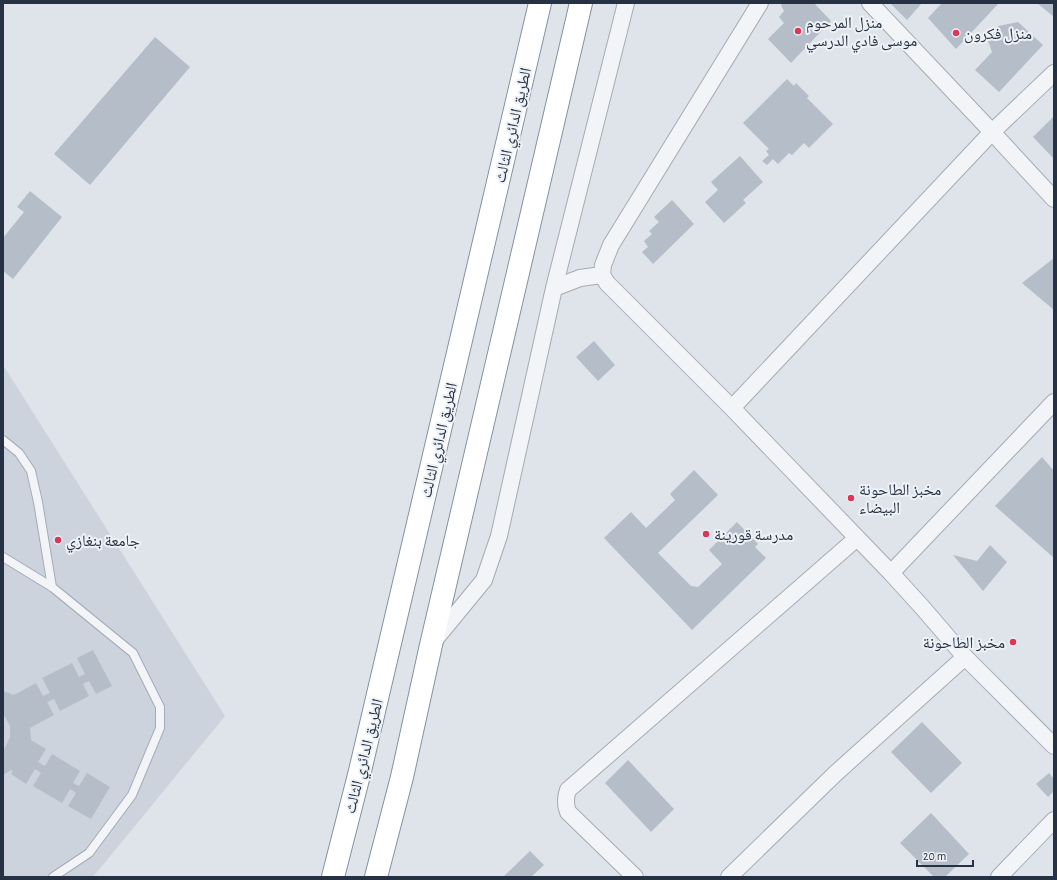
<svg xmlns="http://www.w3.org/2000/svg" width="1057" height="880" font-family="'Alegreya Sans','Noto Naskh Arabic',sans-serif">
<rect width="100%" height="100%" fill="#dfe4ea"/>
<path fill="#ccd3dc" d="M 3,365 L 225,716 L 93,877 L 3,877 Z"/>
<path fill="#b5bdc8" d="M 782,3 L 814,3 L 831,21 L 791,63 L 768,39 L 784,23 L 779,17 L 784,11 L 781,5 Z
M 890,3 L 922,3 L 907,20 Z
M 942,3 L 999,3 L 956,49 L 928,18 Z
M 1037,3 L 1054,3 L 1054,17 Z
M 1018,22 L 1043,45 L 999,92 L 975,70 L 992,52 L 988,41 L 998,26 Z
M 155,37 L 190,67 L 90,185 L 54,154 Z
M 787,79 L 794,86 L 796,83 L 809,96 L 807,98 L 833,124 L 809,148 L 804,143 L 792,155 L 789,153 L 778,164 L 773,159 L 767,165 L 762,161 L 769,155 L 766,151 L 769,149 L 743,123 Z
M 1054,116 L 1054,159 L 1033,137 Z
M 740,156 L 763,182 L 743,200 L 746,203 L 724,223 L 705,202 L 718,190 L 711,182 Z
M 30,191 L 62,217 L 13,279 L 3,271 L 3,238 L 24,212 L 17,207 Z
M 672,200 L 694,224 L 653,264 L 642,252 L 648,247 L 644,241 L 652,234 L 649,231 L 659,222 L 654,217 Z
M 1054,258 L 1054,310 L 1022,283 Z
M 594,341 L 615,365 L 598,381 L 576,357 Z
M 1042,457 L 1054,471 L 1054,558 L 995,506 Z
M 694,470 L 718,495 L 658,553 L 691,586 L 698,587 L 722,564 L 709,550 L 737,522 L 758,544 L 755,547 L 766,558 L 692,630 L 604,538 L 631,512 L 646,528 L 675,500 L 670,494 Z
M 990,545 L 1007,562 L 983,591 L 953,555 L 977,561 Z
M 93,650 L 112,686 L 96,694 L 89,681 L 83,684 L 89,696 L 60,711 L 54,699 L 47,702 L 54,715 L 30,728 L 31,740 L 46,749 L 38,762 L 45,766 L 52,754 L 80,771 L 73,783 L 79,786 L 87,773 L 110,787 L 91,819 L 68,806 L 76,793 L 70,789 L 62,803 L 33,786 L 41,773 L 35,769 L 26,784 L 11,774 L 13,771 L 11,770 L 3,775 L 3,752 L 10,737 L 10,726 L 3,713 L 3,691 L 14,695 L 36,683 L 43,696 L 50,693 L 42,678 L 72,663 L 79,677 L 85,674 L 77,658 Z
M 922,722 L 962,763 L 931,793 L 891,752 Z
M 628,760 L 674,809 L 651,832 L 605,783 Z
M 1049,773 L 1054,779 L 1054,791 L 1048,797 L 1036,784 Z
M 931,813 L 969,854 L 945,877 L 934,877 L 900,843 Z
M 530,851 L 544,865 L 531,877 L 503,877 Z"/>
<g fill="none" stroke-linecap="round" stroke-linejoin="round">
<g stroke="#a4abb5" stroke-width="10">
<path id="service" d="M 3,440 L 19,453 L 31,471 L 38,502 L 52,587
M 3,557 L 52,587 L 133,653 L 160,707 L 160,728 L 132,795 L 89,853 L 53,877"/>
</g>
<g stroke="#a4abb5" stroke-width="18">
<path id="minor" d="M 760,3 L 611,245 L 603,265 L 602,275 L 607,283 L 732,408 L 891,573 L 922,607 L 965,657 L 1054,746
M 870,3 L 992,132 L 1054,199
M 554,288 L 580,278 L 602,275
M 732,408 L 992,132 L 1054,73
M 891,573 L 1054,402
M 433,642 L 484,580 L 499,536 L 554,288 L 626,3
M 635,877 L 568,812 C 565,804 565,798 568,790 L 857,538
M 729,877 L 836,773 L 965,657
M 999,877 L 1054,820"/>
</g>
<g stroke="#8492a2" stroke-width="24">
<path id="trunk" d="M 333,877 L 360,771 L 540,3
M 376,877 L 402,777 L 431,645 L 581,3"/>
</g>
<use href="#service" stroke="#f2f4f8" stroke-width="8"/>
<use href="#minor" stroke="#f2f4f8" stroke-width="16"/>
<use href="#trunk" stroke="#fff" stroke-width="22"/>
</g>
<g fill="#dd3657" stroke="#eef2f7" stroke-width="1.5">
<circle cx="798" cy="31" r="4"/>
<circle cx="956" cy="33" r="4"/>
<circle cx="851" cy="498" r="4"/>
<circle cx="706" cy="534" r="4"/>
<circle cx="58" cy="540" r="4"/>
<circle cx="1013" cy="642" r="4"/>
</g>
<g text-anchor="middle" stroke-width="4" stroke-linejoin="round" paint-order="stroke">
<g font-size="16" fill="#263243" stroke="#eef2f7" text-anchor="start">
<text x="806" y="28">منزل المرحوم<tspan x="806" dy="18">موسى فادي الدرسي</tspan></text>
<text x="964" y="39">منزل فكرون</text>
<text x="859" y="495">مخبز الطاحونة<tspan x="859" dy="18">البيضاء</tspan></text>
<text x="714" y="540">مدرسة قورينة</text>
<text x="66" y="546">جامعة بنغازي</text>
<text x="1005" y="648" text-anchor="end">مخبز الطاحونة</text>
</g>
<g font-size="16" fill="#263243" stroke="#eef2f7">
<text transform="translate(512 125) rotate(-77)" y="6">الطريق الدائري الثالث</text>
<text transform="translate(438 440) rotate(-77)" y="6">الطريق الدائري الثالث</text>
<text transform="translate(363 756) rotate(-76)" y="6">الطريق الدائري الثالث</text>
</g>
</g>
<rect width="1057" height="880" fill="none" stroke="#263243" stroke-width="8"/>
<path d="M917 860v6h56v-6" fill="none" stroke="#263243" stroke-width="2"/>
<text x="923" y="860" font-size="12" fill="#263243" stroke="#eef2f7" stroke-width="3" paint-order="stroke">20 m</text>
</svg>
